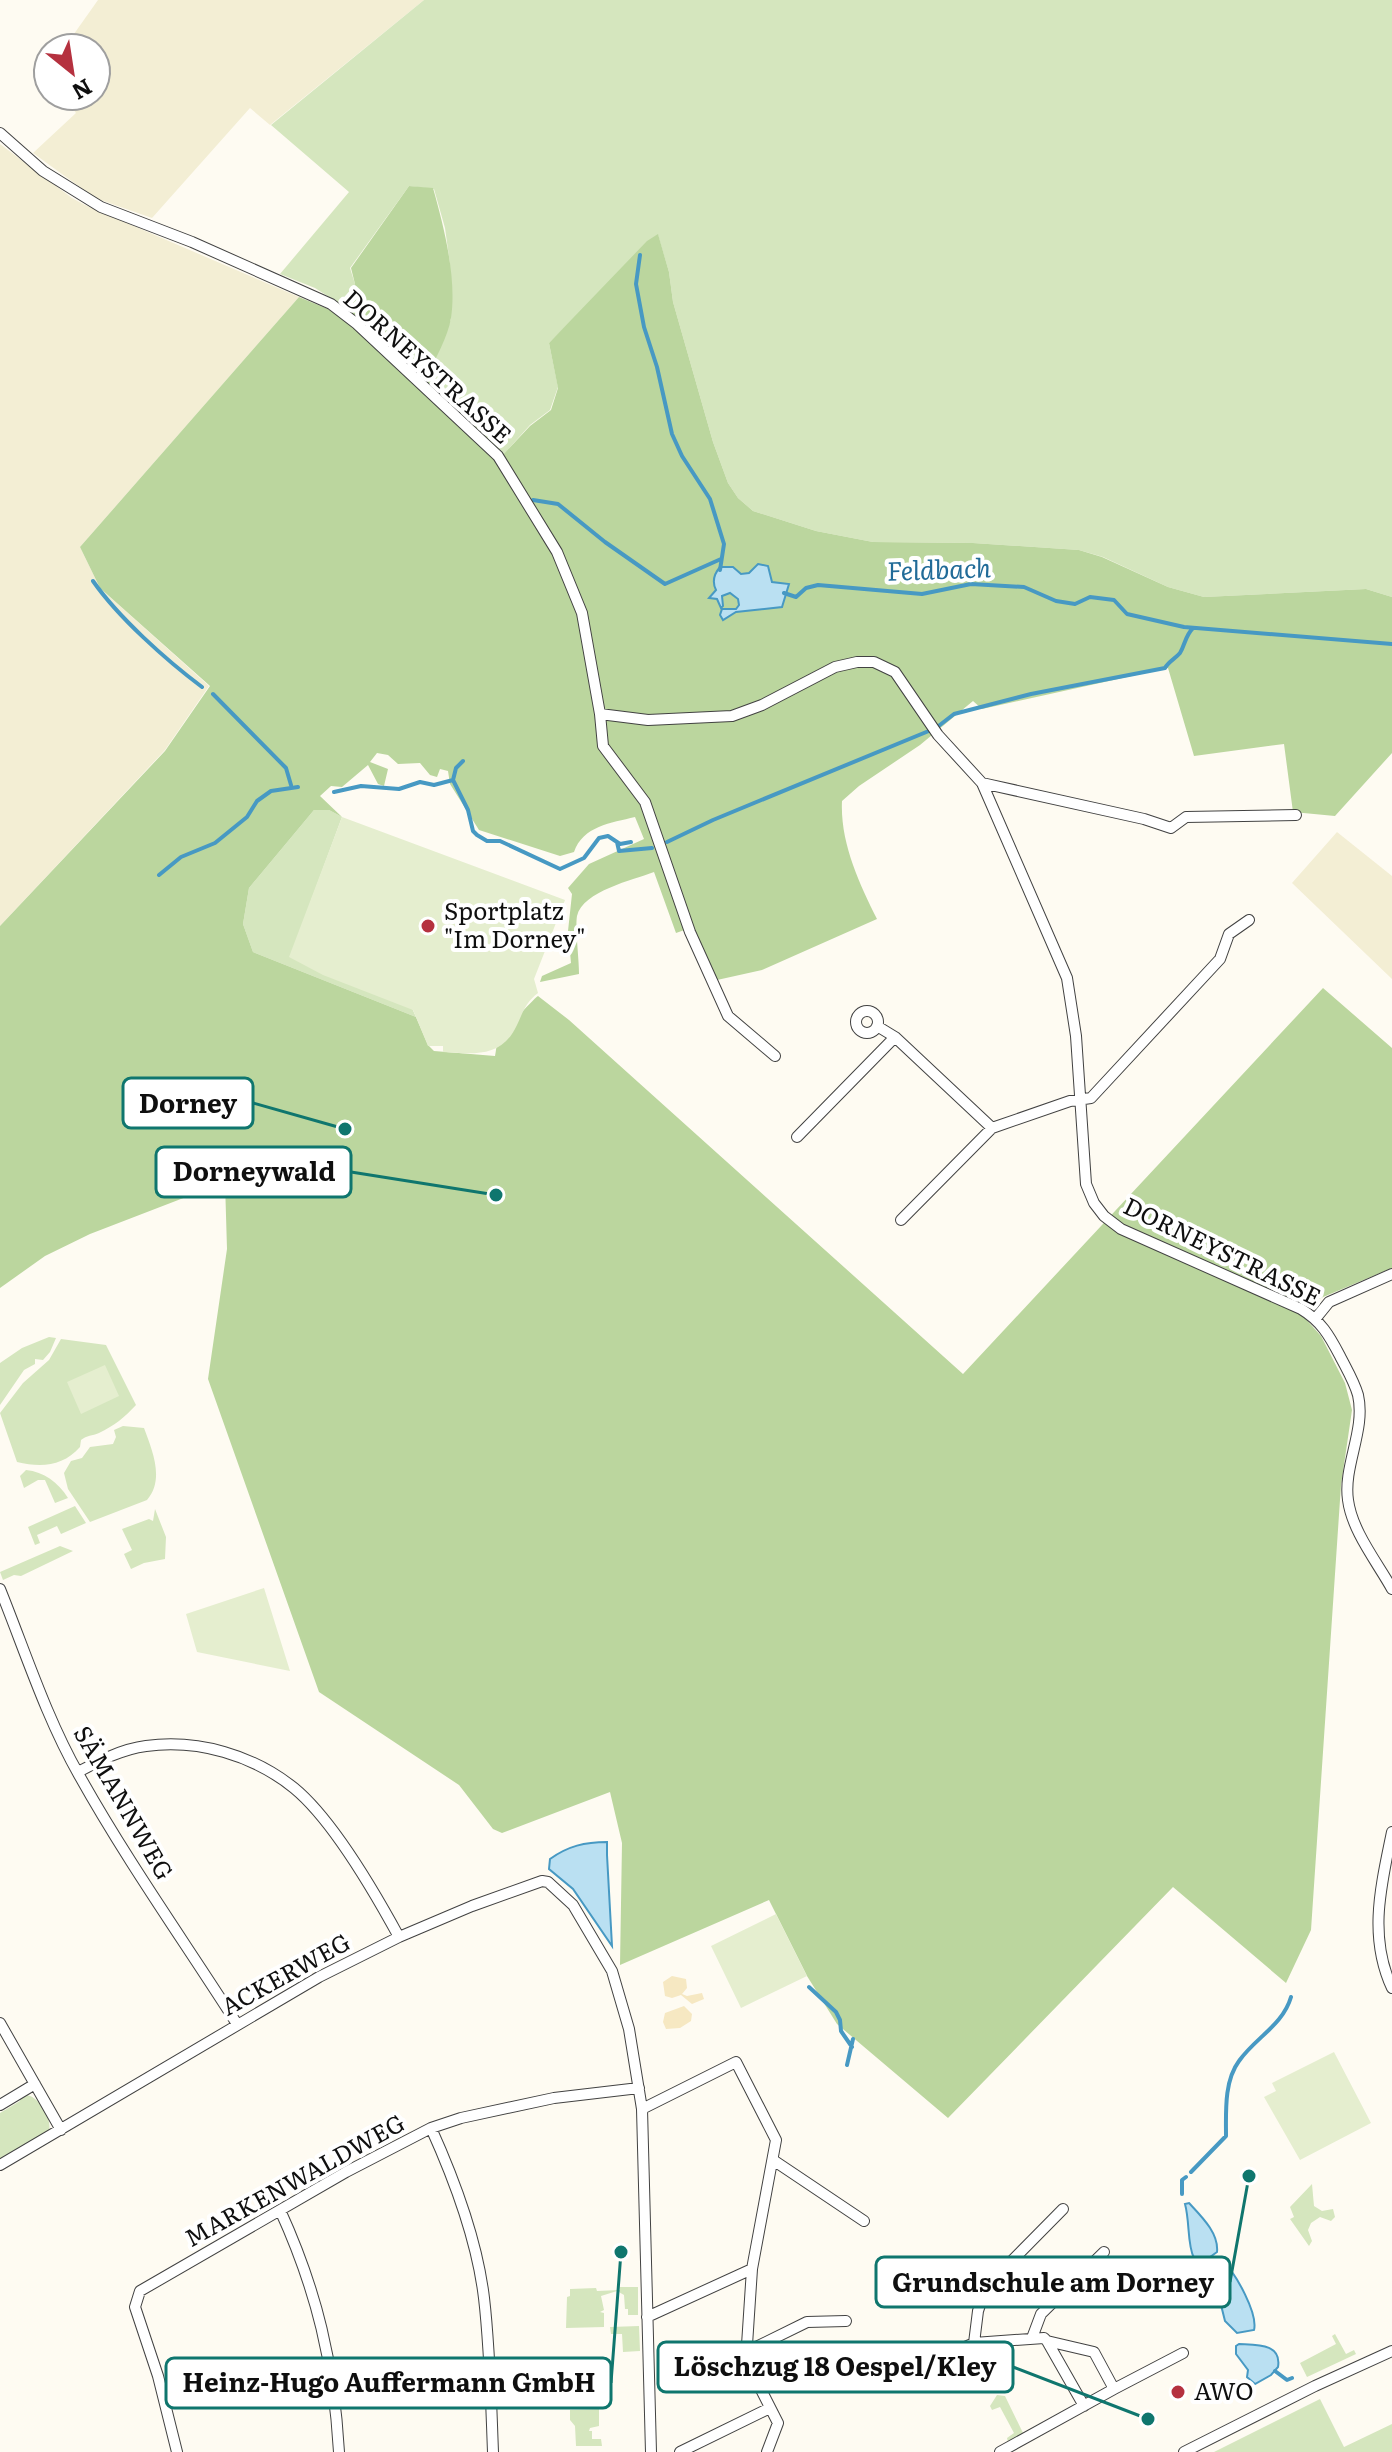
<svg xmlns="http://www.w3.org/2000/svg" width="1392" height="2452" font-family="Literata,serif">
<rect width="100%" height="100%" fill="#fefbf2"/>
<path fill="#f3eed4" d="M 98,0 L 424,0 L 270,125 L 250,108 L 152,218 L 95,198 L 33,153 L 76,113 L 64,96 L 96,96 L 96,48 L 64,48 Z
M 0,144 L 72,198 L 85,205 L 299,297 L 80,547 L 100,588 L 209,686 L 165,750 L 0,926 Z
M 1337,832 L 1392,876 L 1392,979 L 1292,883 Z"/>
<path fill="#d5e6be" d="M 424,0 L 1392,0 L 1392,597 L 1366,589 L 1204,597 L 1168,587 L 1103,557 L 1079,550 L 973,543 L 873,542 L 816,531 L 753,511 L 738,498 L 728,483 L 713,442 L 673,302 L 669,272 L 658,235 L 549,343 L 558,387 L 550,410 L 530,425 L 503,455 L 455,413 L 428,376 L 451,319 L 450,264 L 445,228 L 434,189 L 409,186 L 350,268 L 355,284 L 340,304 L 315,288 L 280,274 L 349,192 L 271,125 Z
M 314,810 L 329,810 L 342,817 L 292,952 L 406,995 L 416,1017 L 253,952 L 243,924 L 249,888 Z
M 49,1337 L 56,1338 L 50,1352 L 43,1360 L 35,1359 L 35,1364 L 24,1370 L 0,1405 L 0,1363 L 22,1348 Z
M 61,1339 L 106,1345 L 136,1405 C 125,1417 114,1426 99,1433 C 92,1436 87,1435 81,1440 L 80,1447 C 63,1466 42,1468 17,1462 L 0,1413 L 23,1383 L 49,1360 Z
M 123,1426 L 144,1428 C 152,1450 165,1479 147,1500 L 90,1522 L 68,1489 L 64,1473 L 71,1461 L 82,1458 L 90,1447 L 113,1444 L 116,1437 L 114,1430 Z
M 26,1470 C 44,1472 58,1482 68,1498 L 55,1503 L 45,1480 L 38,1480 L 24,1488 L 20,1476 Z
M 75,1506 L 86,1523 L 61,1534 L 57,1526 L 37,1535 L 40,1543 L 35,1545 L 28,1527 Z
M 155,1509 L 166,1537 L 165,1559 L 144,1563 L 131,1569 L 124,1554 L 132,1550 L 122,1529 L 149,1519 L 153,1521 Z
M 60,1546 L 73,1551 L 21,1576 L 14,1575 L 3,1580 L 0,1572 Z
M 27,2095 C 40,2098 52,2118 49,2131 L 0,2160 L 0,2113 L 20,2101 L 20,2097 Z
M 1312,2184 L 1314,2206 L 1322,2211 L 1333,2209 L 1335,2217 L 1331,2221 L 1320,2217 L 1311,2223 L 1308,2230 L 1312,2241 L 1309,2246 L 1290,2219 L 1294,2217 L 1290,2207 Z
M 620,2287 L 638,2287 L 638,2315 L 628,2315 L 628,2309 L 625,2309 L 624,2295 L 617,2291 L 601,2296 L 604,2310 L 600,2312 L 604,2313 L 604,2327 L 566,2328 L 567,2297 L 570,2296 L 570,2289 L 596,2288 L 597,2291 L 620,2290 Z
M 639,2326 L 640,2351 L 623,2352 L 622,2334 L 611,2334 L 610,2327 Z
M 1335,2334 L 1346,2354 L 1354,2350 L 1356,2354 L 1307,2377 L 1300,2363 L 1336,2344 L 1332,2336 Z
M 483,2357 L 485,2388 L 474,2390 L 469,2359 Z
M 997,2395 L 1005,2396 L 1023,2433 L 1008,2442 L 1007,2438 L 1014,2433 L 1000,2407 L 992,2410 L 990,2406 Z
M 1320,2399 L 1344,2447 L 1392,2424 L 1392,2452 L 1214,2452 Z
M 599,2409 L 599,2426 L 590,2428 L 589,2431 L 592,2431 L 592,2439 L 601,2439 L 602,2446 L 576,2446 L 575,2426 L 570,2420 L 570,2410 Z"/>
<path fill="#bbd69e" d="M 409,186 L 433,188 C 444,227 457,278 451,318 C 448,337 435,358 428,376 L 453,416 L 500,458 L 530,426 L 551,410 L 558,388 L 549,343 L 647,241 L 658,234 L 669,272 L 673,302 L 713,442 L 728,483 L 738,498 L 753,511 L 816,531 L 873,542 L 973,543 L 1079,550 L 1102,557 L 1168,587 L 1204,597 L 1366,589 L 1392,597 L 1392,753 L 1335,816 L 1293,812 L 1284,744 L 1194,756 L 1168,668 L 982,709 L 973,701 L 920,745 L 859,786 L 842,801 C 840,842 859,883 877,919 L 762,970 L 717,980 L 693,927 L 676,933 L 654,872 C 633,880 583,891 577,916 C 575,929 579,958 579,974 L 540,982 L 542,976 L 571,963 L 568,931 L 572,894 L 568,888 L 589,864 L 644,839 L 635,817 C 611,823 583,826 574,852 L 560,856 L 479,830 L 450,784 L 448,771 L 440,769 L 437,777 L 430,775 L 420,763 L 398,764 L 388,755 L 377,753 L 370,762 L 388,769 L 384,786 L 378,784 L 368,765 L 342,787 L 331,786 L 320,796 L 342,817 L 329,810 L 314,810 L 249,888 L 243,924 L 253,952 L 416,1017 L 428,1045 L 434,1051 L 495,1056 C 496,1051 496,1047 498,1042 C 500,1036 532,1000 538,996 L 569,1020 L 963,1374 L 1323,988 L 1392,1048 L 1392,1268 L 1316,1300 L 1305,1318 L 1321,1336 L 1345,1383 L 1352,1410 L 1341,1485 L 1311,1930 L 1286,1983 L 1173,1887 L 948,2118 L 837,2024 L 807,1976 L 769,1900 L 620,1965 L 622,1843 L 610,1792 L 502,1833 L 493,1829 L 459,1785 L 319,1692 L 208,1379 L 227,1249 L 225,1182 L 90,1234 L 45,1256 L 0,1288 L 0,926 L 165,751 L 210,686 L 100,588 L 80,547 L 299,297 L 335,312 L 355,284 L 351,268 Z"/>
<path fill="#f6e8c2" d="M 672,1976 L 686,1979 L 687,1988 L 682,1994 L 687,1996 L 702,1993 L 704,1999 L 692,2004 L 681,1995 L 672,1998 L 665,1996 L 663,1982 Z
M 684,2006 L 692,2014 L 691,2021 L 680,2028 L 666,2029 L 663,2022 L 665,2013 Z"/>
<path fill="#e5eecf" d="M 342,817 L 565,900 L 534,979 L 538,993 C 526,1002 523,1012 517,1025 C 502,1058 474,1054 443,1052 L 443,1046 L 428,1046 L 413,1010 L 323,975 L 289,957 Z
M 105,1365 L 119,1396 L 81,1414 L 67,1382 Z
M 264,1588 L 290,1671 L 197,1652 L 186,1614 Z
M 776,1914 L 807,1976 L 741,2008 L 711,1946 Z
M 1334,2052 L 1371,2123 L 1300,2160 L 1264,2097 L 1276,2091 L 1272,2083 Z"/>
<path fill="#bae0f2" stroke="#4799c3" stroke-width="2" d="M 758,564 L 768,566 L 772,582 L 789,584 L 782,607 L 736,612 L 723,620 L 720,615 L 722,609 L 736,609 L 739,605 L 738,599 L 730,593 L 722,596 L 723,606 L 721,608 L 717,599 L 709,598 L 716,590 C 712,582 714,574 720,567 L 733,567 L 741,574 L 749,573 Z
M 607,1842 L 607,1855 L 612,1946 L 573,1889 L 549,1869 L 550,1859 C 568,1846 585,1842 607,1842 Z
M 1189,2203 C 1201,2216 1219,2233 1217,2252 L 1210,2257 L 1194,2258 C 1187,2245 1190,2222 1185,2204 Z
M 1217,2262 L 1223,2262 C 1236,2273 1258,2314 1254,2330 L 1237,2333 L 1225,2321 L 1218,2293 L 1203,2269 Z
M 1239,2344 C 1256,2345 1282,2343 1278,2367 L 1271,2375 L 1255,2384 L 1247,2377 L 1248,2370 L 1236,2354 L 1236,2346 Z"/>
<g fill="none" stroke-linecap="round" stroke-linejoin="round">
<path stroke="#4799c3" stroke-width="4" d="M 640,255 L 636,284 L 644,327 L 657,367 L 672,434 L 682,456 L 710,499 L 724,544 L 720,570
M 533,500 L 558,504 L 605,542 L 665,584 L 721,559
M 93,581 C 118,617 166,660 202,687
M 784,593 L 796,597 L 806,588 L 818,585 L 922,594 L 971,584 L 1024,587 L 1056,601 L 1075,604 L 1090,597 L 1114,600 L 1127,614 L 1184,627 L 1392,644
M 213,694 L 286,768 L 291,785
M 453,780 L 456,768 L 463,761
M 334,792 L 361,786 L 399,789 L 420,782 L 434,785 L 453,780 L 468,810 L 473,831 L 477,835 L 487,841 L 500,841 L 560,869 L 584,858 L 599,838 L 608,836 L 620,844 L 631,842
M 617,842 L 619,851 L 652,848
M 667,842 L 713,820 L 936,728 L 954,714 L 1031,694 L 1165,668 C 1169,661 1175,659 1180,653 C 1185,645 1185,636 1193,628
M 159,875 L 181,857 L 215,843 L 247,817 L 257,801 L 271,791 L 298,787
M 809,1987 L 836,2012 L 840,2020 L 841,2031 L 852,2047
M 847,2065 L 853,2039
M 1191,2172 L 1226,2136 C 1226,2112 1224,2081 1239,2061 C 1255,2038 1283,2025 1291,1997
M 1182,2194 L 1182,2180 L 1186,2177
M 1275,2371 L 1287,2380 L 1292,2378"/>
<g stroke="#424242" stroke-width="12">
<path id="minor" d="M 0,133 L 43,171 L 101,207 L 192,242 L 331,304 L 357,324 L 498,456 L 557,552 L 582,613 L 600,714 L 603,746 L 645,802 L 690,932 L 728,1016 L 775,1056
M 600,714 L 648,720 L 732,716 L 762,705 L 835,667 L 857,662 L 874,662 L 895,672 L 938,735 L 982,783 L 1067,978 L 1076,1036 L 1086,1184 L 1094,1203 L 1104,1216 L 1121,1229 L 1301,1309 C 1321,1321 1329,1335 1340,1356 C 1346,1368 1354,1381 1358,1395 C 1366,1430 1343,1466 1348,1500 C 1352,1531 1377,1562 1392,1589
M 982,783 L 1144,819 L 1171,828 L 1186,817 L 1296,815
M856 1022a11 11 0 1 1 22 0a11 11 0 1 1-22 0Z
M 877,1026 L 895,1037 L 992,1128 L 1070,1101 L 1091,1098 L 1220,959 L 1229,934 L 1249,920
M 797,1137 L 895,1037
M 901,1220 L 992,1128
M 1316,1318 L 1329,1302 L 1392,1274
M 0,1589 C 25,1651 46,1717 79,1775 C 127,1861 184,1941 237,2024
M 78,1772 C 99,1761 122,1749 146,1746 C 198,1739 253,1755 294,1788 C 333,1820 375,1893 399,1937
M 1392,1832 C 1381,1886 1368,1936 1392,1988
M 0,2023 L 61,2130
M 0,2105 L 35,2084
M 642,2109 L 736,2062 L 776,2140 L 752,2269 L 746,2360 L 778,2423 L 767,2452
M 431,2128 C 455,2181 477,2239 484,2298 C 490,2349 491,2401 493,2452
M 773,2160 L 864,2221
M 0,2165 L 319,1977 L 399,1937 L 472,1906 L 542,1881 L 548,1882 L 573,1905 L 612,1971 L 629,2029 L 642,2109 L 651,2452
M 280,2210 C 317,2291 334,2364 339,2452
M 647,2317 L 752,2269
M 1032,2338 L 1041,2314 L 1104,2252
M 1047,2341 L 1084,2406
M 974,2343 L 978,2311 L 986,2287 L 1063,2209
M 746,2352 L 807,2322 L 846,2321
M 924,2365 L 974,2343 L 1044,2338 L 1047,2341 L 1094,2352 L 1114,2389 L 1000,2452
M 1114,2389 L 1183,2353
M 177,2452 L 158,2376 L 135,2307 L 140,2291 L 346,2172 L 431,2128 L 461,2118 L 554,2098 L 639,2088
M 680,2452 L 770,2408
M 1184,2452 L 1315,2386 L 1392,2351"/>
</g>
<use href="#minor" stroke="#fff" stroke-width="10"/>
</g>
<g fill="#b5313f" stroke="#fff" stroke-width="3">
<circle cx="428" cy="926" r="8"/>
<circle cx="1178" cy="2392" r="8"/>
</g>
<g text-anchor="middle" stroke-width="8" stroke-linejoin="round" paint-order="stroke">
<g font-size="24" fill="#0f0f0f" stroke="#fff">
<text transform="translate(427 367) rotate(42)" y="8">DORNEYSTRASSE</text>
<text transform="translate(1222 1252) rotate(26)" y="8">DORNEYSTRASSE</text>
<text transform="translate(123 1803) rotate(60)" y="8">SÄMANNWEG</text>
<text transform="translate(286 1975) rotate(-29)" y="8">ACKERWEG</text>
<text transform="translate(295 2181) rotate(-29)" y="8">MARKENWALDWEG</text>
</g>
<g font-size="24" fill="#0f0f0f" stroke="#fff" text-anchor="start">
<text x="444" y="920">Sportplatz<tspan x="444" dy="28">"Im Dorney"</tspan></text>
<text x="1194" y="2400">AWO</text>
</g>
<g font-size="26" font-style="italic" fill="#216b98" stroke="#fff">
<text transform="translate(939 570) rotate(-2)" y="9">Feldbach</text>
</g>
</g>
<path fill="none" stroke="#0f766e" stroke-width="3" d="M345 1129L253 1103M496 1195L351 1172M1249 2176L1230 2282M1148 2419L1013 2367M621 2252L611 2383"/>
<g fill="#0f766e" stroke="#fff" stroke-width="3">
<circle cx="345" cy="1129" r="8"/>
<circle cx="496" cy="1195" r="8"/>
<circle cx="1249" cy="2176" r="8"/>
<circle cx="1148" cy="2419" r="8"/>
<circle cx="621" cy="2252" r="8"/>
</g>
<g fill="#fff" stroke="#0f766e" stroke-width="3">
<rect x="123" y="1078" width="130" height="50" rx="8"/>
<rect x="156" y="1147" width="195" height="50" rx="8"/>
<rect x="876" y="2257" width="354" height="50" rx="8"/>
<rect x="658" y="2342" width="355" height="50" rx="8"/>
<rect x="166" y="2358" width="445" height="50" rx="8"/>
</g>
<g font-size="26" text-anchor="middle" font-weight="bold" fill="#0f0f0f">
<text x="188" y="1113">Dorney</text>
<text x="254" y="1181">Dorneywald</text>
<text x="1053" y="2292">Grundschule am Dorney</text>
<text x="835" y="2376">Löschzug 18 Oespel/Kley</text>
<text x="389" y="2392">Heinz-Hugo Auffermann GmbH</text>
</g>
<g transform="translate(72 72) rotate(150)"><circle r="38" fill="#ffffff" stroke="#9f9f9f" stroke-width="2"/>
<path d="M0-6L14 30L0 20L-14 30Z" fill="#b5313f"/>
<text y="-12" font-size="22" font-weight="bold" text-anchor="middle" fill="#0f0f0f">N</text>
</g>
</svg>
